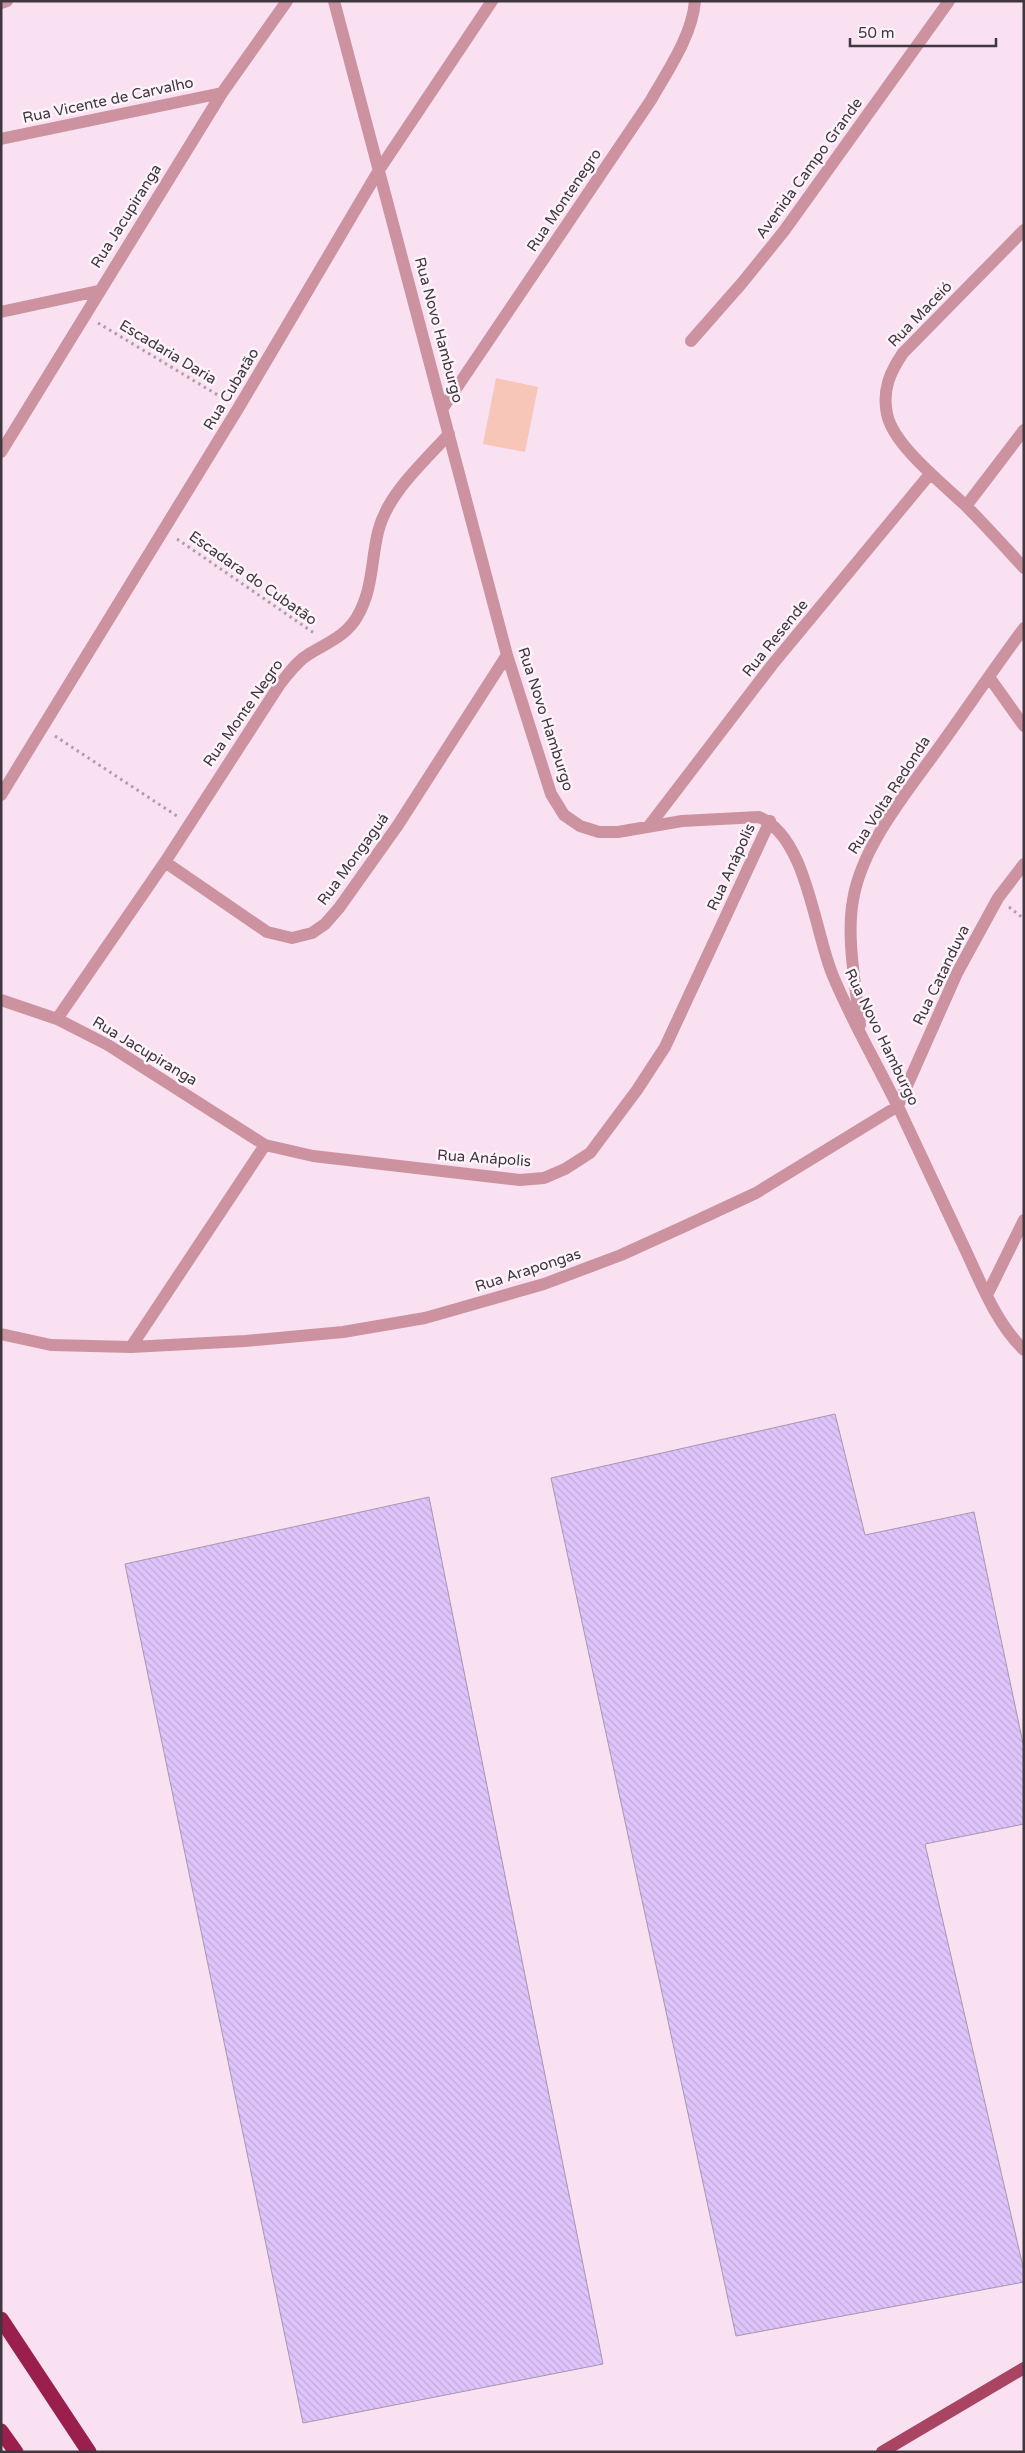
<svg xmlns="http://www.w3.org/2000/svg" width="1025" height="2453" font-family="'Varela Round',sans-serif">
<defs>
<pattern id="building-back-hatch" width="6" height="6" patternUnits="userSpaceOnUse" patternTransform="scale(1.25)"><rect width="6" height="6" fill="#dec4fb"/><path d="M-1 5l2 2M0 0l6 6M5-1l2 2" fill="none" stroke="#c0a9d8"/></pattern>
</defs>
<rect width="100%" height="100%" fill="#f9e1f2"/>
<path fill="#f8c5b9" d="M 496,378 L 538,387 L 525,452 L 483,444 Z"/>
<path fill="url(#building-back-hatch)" stroke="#a399af" d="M 835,1414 L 865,1535 L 974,1512 L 1024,1748 L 1024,1824 L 925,1844 L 1024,2271 L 1024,2282 L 736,2336 L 551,1478 Z
M 429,1497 L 603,2364 L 303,2423 L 125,1564 Z"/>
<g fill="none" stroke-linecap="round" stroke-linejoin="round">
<path stroke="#af9daa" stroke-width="3" stroke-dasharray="2.5 4" stroke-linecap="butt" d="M 98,323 L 226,400
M 177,539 L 314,633
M 55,736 L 177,816
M 1009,907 L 1024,919"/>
<path stroke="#cc929f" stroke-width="12" d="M 334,1 L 507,655 L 551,794 L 564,815 L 580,826 L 599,832 L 618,832 L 682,821 L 759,817 C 807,837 814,931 833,976 C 853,1024 880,1069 902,1115 C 923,1160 944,1204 965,1249 C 981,1283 996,1323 1024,1350
M 1,3 L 7,1
M 1,139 L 222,93
M 1024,230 L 903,353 C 890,372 882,390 887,414 C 893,445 943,484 966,506 C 986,526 1005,547 1024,568
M 1,312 L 98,291
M 691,341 L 742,283 L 784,231 L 949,1
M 443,408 L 651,100 C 668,70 692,36 695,1
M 1,452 L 222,93 L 287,1
M 966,506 L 1024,430
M 989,677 L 1024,726
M 1,795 L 239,407 L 379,170 L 492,1
M 649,826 L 772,665 L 930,474
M 165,862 L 267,932 L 292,938 L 312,933 L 325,924 L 339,908 L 398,825 L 507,655
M 1,1000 L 57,1019 L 108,1045 L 265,1145
M 57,1019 L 165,862 L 280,684 C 289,673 297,661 309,654 C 327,643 346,636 357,617 C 373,590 371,561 378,532 C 387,494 424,462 449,434
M 860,1025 C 856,986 846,938 853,900 C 862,845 908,791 940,746 C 968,707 995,667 1024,628
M 987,1295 L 1024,1220
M 1,1334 L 51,1345 L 131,1347 L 245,1341 L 343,1332 L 425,1318 L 544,1284 L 621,1255 L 685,1226 L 756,1193 L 898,1106 L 957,973 L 998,898 L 1024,864
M 131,1347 L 265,1145 L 313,1156 L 520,1180 L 544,1178 L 565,1169 L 590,1153 L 637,1090 L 665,1047 L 770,821"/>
<path stroke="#a94462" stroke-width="12" d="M 882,2452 L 1024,2368"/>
<path stroke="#9a1f4c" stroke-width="15" d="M 1,2319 L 89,2452
M 1,2431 L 16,2452"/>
</g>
<g text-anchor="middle" stroke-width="5" stroke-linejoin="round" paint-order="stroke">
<g font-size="15" fill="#40373e" stroke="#fdf3fa">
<text transform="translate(108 100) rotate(-12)" y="5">Rua Vicente de Carvalho</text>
<text transform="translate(809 168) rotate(-54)" y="5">Avenida Campo Grande</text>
<text transform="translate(564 200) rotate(-56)" y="5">Rua Montenegro</text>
<text transform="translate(126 216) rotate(-58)" y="5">Rua Jacupiranga</text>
<text transform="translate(920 314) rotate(-46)" y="5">Rua Maceió</text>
<text transform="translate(439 330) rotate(75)" y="5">Rua Novo Hamburgo</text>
<text transform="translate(168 352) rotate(31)" y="5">Escadaria Daria</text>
<text transform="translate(231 389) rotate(-59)" y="5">Rua Cubatão</text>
<text transform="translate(253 578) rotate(35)" y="5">Escadara do Cubatão</text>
<text transform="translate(775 638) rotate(-51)" y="5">Rua Resende</text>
<text transform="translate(243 713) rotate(-55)" y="5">Rua Monte Negro</text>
<text transform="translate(546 719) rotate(72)" y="5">Rua Novo Hamburgo</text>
<text transform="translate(889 795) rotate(-57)" y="5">Rua Volta Redonda</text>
<text transform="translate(353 859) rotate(-54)" y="5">Rua Mongaguá</text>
<text transform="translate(731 867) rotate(-65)" y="5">Rua Anápolis</text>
<text transform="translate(941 975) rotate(-64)" y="5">Rua Catanduva</text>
<text transform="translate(882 1037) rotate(64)" y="5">Rua Novo Hamburgo</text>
<text transform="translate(145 1051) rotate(31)" y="5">Rua Jacupiranga</text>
<text transform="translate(484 1158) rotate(4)" y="5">Rua Anápolis</text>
<text transform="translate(528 1270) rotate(-18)" y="5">Rua Arapongas</text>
</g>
</g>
<rect width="1025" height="2453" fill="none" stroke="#40373e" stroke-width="5"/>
<path d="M850 38v8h146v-8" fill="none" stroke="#40373e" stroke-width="2.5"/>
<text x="858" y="38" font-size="15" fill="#40373e" stroke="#fdf3fa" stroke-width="4" paint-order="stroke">50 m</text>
</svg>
